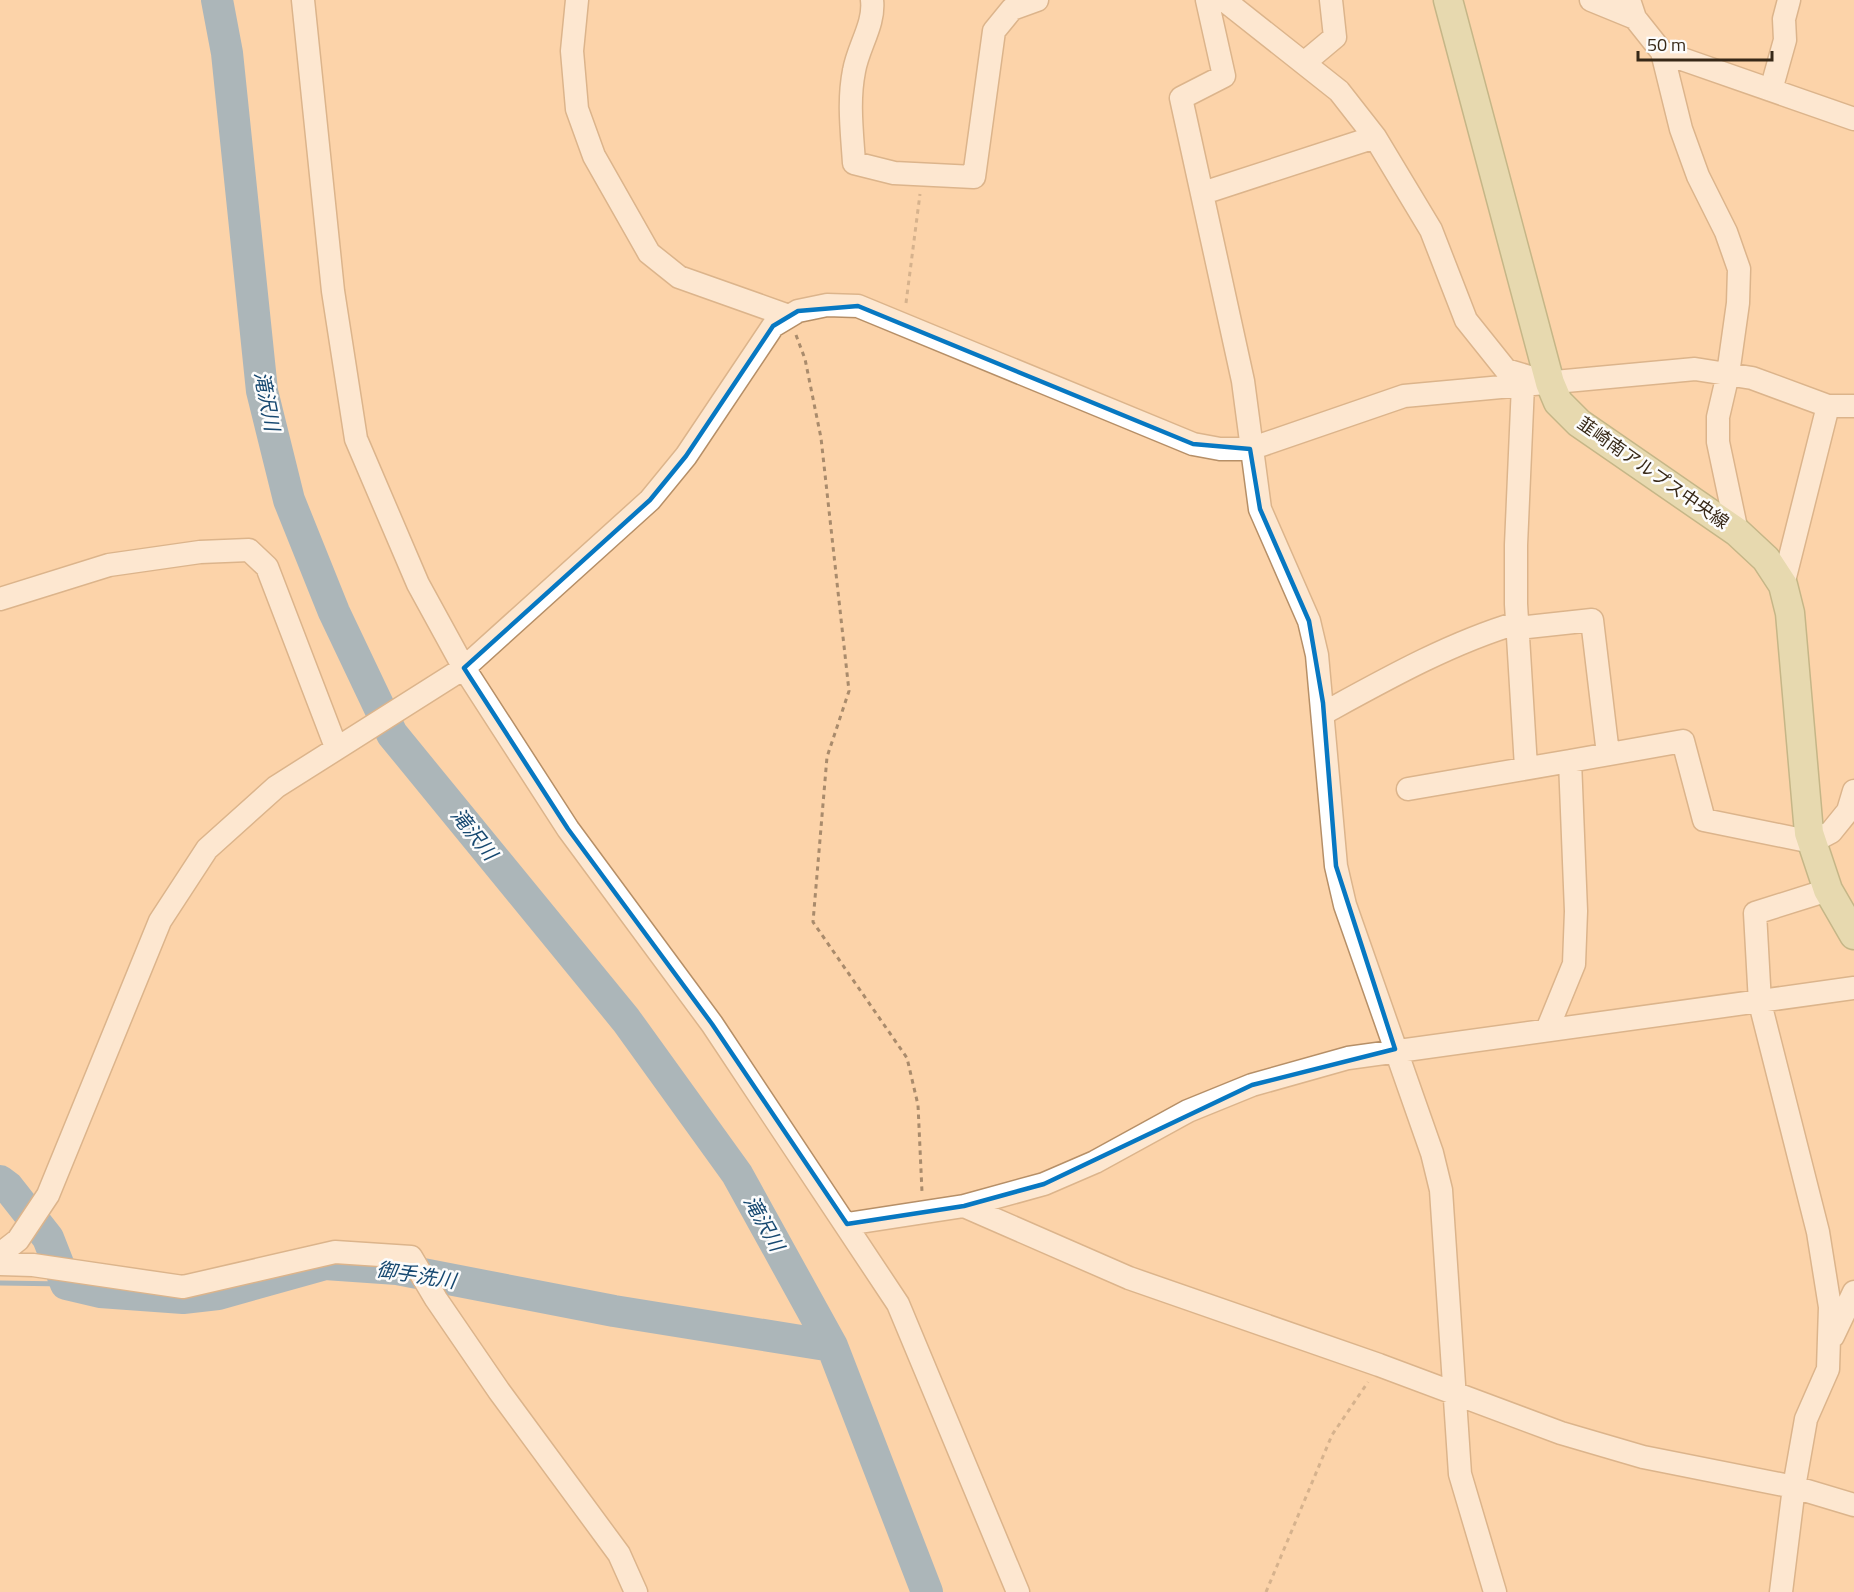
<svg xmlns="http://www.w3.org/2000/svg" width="1854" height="1592" font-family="'Titillium Web','Noto Sans JP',sans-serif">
<rect width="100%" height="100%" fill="#fcd3a9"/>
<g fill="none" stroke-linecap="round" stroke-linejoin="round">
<path stroke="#4d92cd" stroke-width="5" d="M 0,1283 L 66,1284"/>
<path stroke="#4d92cd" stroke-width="32" d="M 217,0 L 227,53 L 262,391 L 289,500 L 334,612 L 392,734 L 626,1020 L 737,1174 L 832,1346 L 927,1592
M 0,1181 L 8,1187 L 48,1238 L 66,1284 L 100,1292 L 183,1298 L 218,1294 L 325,1264 L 397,1269 L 614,1311 L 832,1346"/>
<g stroke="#b68f67" stroke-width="25">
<path id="minor" d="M 303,0 L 333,291 L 356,439 L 418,584 L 464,668 L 568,829 L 712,1024 L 898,1304 L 1018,1592
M 577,0 L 572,51 L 577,109 L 594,156 L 649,253 L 679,277 L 789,316
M 872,0 C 875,24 858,47 854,71 C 848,101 852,132 854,163 L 894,173 L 974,177 L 994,31 L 1012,9 L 1037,0
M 1207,0 L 1224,76 L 1181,98 L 1243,381 L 1260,509 L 1309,621 L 1317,655 L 1336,866 L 1345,905 L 1432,1153 L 1441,1190 L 1460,1474 L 1495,1592
M 1224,0 L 1339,91 L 1375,137 L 1431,230 L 1466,320 L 1506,370 L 1536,379
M 1591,0 L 1635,18
M 1629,0 L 1635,18 L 1662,52 L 1681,129 L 1698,176 L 1726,232 L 1739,269 L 1738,303 L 1728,374 L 1718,417 L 1718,442 L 1737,532
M 1662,52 L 1854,119
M 1304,63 L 1335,37 L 1331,0
M 1771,90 L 1785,40 L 1784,19 L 1789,0
M 1203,193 L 1375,137
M 1523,385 L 1516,545 L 1516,604 L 1526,767
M 1783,585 L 1828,406
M 0,599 L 109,565 L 200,552 L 249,550 L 267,567 L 336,747
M 1518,628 L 1592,620 L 1608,754
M 1324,713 C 1386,679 1450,643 1517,623
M 1570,761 L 1683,741 L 1704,820 L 1812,842 L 1831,832 L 1848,811 L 1854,791
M 1408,789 L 1570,761 L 1576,911 L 1574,964 L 1547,1030
M 964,1206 L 1129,1278 L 1379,1365 L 1561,1433 L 1643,1457 L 1794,1487 L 1854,1505
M 847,1224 L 964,1206 L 1044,1184 L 1095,1162 L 1188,1111 L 1252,1085 L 1348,1058 L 1854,988
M 0,1254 L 18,1240 L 48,1195 L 160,921 L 207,849 L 276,787 L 464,668 L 650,500 L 686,456 L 773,326 L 798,311 L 827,305 L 858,306 L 1193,444 L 1220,449 L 1250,449 L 1404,396 L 1695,369 L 1752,378 L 1828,406 L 1854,406
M 0,1264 L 33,1265 L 183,1287 L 335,1252 L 411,1257 L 436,1299 L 499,1391 L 619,1554 L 636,1592
M 1833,1336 L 1854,1292
M 1781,1592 L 1794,1487 L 1806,1419 L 1828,1369 L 1830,1307 L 1818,1232 L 1760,1003 L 1755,913 L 1828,890"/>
</g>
<g stroke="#84925e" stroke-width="31">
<path id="major" d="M 1448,0 L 1550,383 L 1558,402 L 1579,423 L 1737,532 L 1766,559 L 1783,585 L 1790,613 L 1809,833 L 1828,890 L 1854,935"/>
</g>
<path stroke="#a98b6c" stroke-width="3" stroke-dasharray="4.5 4.5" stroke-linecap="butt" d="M 906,303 L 920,194
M 796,335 L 805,359 L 821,438 L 849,691 L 827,757 L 813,922 L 907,1058 L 918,1105 L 922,1192
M 1266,1592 L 1332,1435 L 1368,1382"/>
<use href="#minor" stroke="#fff" stroke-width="22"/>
<use href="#major" stroke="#cee0b5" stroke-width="28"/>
</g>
<path d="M0 0H1854V1592H0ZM 858,306 L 1193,444 L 1250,449 L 1260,509 L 1309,621 L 1323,703 L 1336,866 L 1395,1049 L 1252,1085 L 1044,1184 L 964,1206 L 847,1224 L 712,1024 L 568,829 L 464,668 L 650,500 L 686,456 L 773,326 L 798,311 Z" fill="#fcd3a9" fill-opacity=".55" fill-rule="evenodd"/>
<path fill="none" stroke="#0778c2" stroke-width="4.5" stroke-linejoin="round" d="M 858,306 L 1193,444 L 1250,449 L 1260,509 L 1309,621 L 1323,703 L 1336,866 L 1395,1049 L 1252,1085 L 1044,1184 L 964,1206 L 847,1224 L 712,1024 L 568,829 L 464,668 L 650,500 L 686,456 L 773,326 L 798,311 Z"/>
<g text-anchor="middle" stroke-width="5" stroke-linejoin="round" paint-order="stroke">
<g font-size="18" fill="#372817" stroke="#fcfcfc">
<text transform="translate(1653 473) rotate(35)" y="6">韮崎南アルプス中央線</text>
</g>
<g font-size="20" font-style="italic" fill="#164870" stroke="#fcfcfc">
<text transform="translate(267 401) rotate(79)" y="7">滝沢川</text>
<text transform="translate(474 834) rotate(51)" y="7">滝沢川</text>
<text transform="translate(764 1223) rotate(61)" y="7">滝沢川</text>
<text transform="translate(416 1275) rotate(9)" y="7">御手洗川</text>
</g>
</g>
<path d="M1638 51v9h134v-9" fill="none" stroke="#372817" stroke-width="3"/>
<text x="1647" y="51" font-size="18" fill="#372817" stroke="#fcfcfc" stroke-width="4.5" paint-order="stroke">50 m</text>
</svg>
